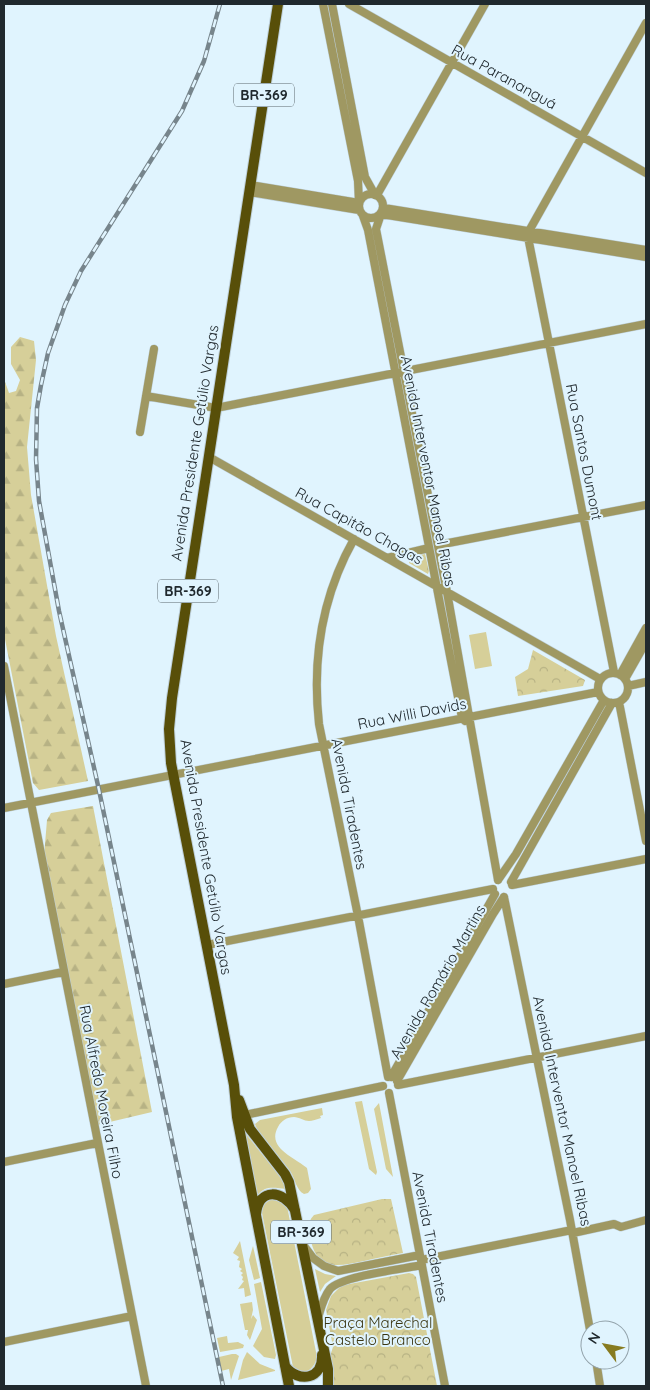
<svg xmlns="http://www.w3.org/2000/svg" width="650" height="1390" font-family="Quicksand,sans-serif">
<defs>
<pattern id="forest-firs" width="22" height="20" patternUnits="userSpaceOnUse" patternTransform="scale(1.25)"><rect width="22" height="20" fill="#d6cf99"/><path d="M5 1l3.5 6h-7zM16 11l3.5 6h-7z" fill="#b7b284"/></pattern>
<pattern id="park-crowns" width="20" height="18" patternUnits="userSpaceOnUse" patternTransform="scale(1.25)"><rect width="20" height="18" fill="#d6cf99"/><path d="M2 6a3 3 0 1 1 6 0M12 15a3 3 0 1 1 6 0" fill="none" stroke="#b7b284"/></pattern>
</defs>
<rect width="100%" height="100%" fill="#e0f4fe"/>
<path fill="#d6cf99" d="M 486,632 L 492,666 L 475,669 L 469,635 Z
M 362,1101 L 377,1172 L 376,1175 L 369,1169 L 355,1102 Z
M 379,1103 L 393,1177 L 386,1169 L 374,1109 Z
M 322,1108 L 323,1115 L 320,1116 L 321,1118 C 317,1119 312,1121 309,1121 C 304,1121 299,1117 294,1117 C 287,1117 281,1121 278,1127 C 266,1148 296,1158 307,1168 L 311,1189 L 308,1193 L 304,1194 C 296,1190 295,1178 290,1171 C 280,1156 261,1142 255,1124 L 260,1120 Z
M 245,1133 L 287,1185 L 286,1189 C 274,1188 265,1185 257,1196 Z
M 270,1200 L 277,1200 L 287,1206 L 317,1357 C 315,1369 303,1378 293,1367 L 262,1213 L 263,1205 Z
M 240,1241 L 251,1295 L 245,1297 L 244,1288 L 238,1289 L 244,1281 L 242,1280 L 243,1277 L 241,1275 L 243,1273 L 240,1271 L 242,1269 L 239,1267 L 240,1261 L 237,1260 L 239,1257 L 233,1253 Z
M 253,1246 L 260,1278 L 254,1280 L 249,1260 Z
M 315,1269 L 325,1274 L 336,1276 L 325,1284 L 320,1292 Z
M 261,1282 L 276,1355 L 275,1359 L 264,1357 L 253,1346 L 262,1329 L 254,1284 Z
M 252,1302 L 253,1310 L 251,1319 L 253,1315 L 257,1320 L 250,1340 L 247,1335 L 248,1330 L 245,1330 L 240,1304 Z
M 227,1336 L 228,1343 L 238,1342 L 244,1345 L 243,1348 L 220,1352 L 217,1338 Z
M 247,1352 L 260,1364 L 275,1370 L 275,1371 L 238,1380 L 243,1360 Z
M 232,1354 L 236,1354 L 239,1356 L 231,1380 L 229,1369 L 221,1371 L 219,1357 Z"/>
<path fill="url(#forest-firs)" d="M 20,337 L 34,341 L 36,360 L 27,447 L 31,495 L 56,636 L 88,781 L 39,790 L 33,783 L 4,634 L 4,379 L 9,393 L 16,391 L 20,380 L 11,364 L 11,347 Z
M 93,806 L 152,1112 L 97,1125 L 44,856 L 47,820 L 51,813 Z"/>
<path fill="url(#park-crowns)" d="M 425,554 L 429,571 L 428,574 L 409,563 L 410,559 L 412,556 Z
M 533,650 L 585,680 L 583,686 L 518,696 L 515,677 L 528,669 Z
M 382,1199 L 391,1199 L 403,1253 C 390,1255 377,1258 364,1261 C 339,1266 318,1272 311,1241 C 309,1230 306,1223 314,1215 Z
M 409,1273 L 413,1274 L 416,1277 L 437,1386 L 333,1386 L 334,1377 L 330,1356 L 333,1347 L 326,1310 L 331,1296 L 339,1288 L 344,1285 Z"/>
<g fill="none" stroke-linecap="round" stroke-linejoin="round">
<g stroke="#bdcfd9" stroke-width="9">
<path id="minor" d="M 332,4 L 365,177 L 375,195
M 349,4 L 646,173
M 250,185 L 359,203 L 358,181 L 323,4
M 249,192 L 359,210
M359 206a12 12 0 1 1 24 0a12 12 0 1 1-24 0Z
M 377,195 L 485,4
M 384,208 L 646,250
M 363,216 L 368,230 L 462,718 L 465,721
M 146,396 L 216,408 L 646,324
M 140,432 L 154,349
M 209,457 L 600,679
M 354,539 C 322,596 312,660 319,724 L 358,916 L 388,1077
M 438,545 L 646,505
M 387,558 L 429,548
M 4,666 L 146,1386
M 614,672 L 528,237 L 529,231 L 646,23
M598 688a15 15 0 1 1 30 0a15 15 0 1 1-30 0Z
M 620,675 L 646,628
M 625,679 L 646,642
M 628,686 L 646,682
M 619,702 L 646,841
M 4,808 L 598,692
M 498,880 L 447,592 L 376,229 L 381,214 L 646,257
M 498,880 L 516,854 L 604,700
M 511,882 L 612,703
M 512,885 L 646,859
M 504,897 L 570,1220 L 590,1330
M 207,945 L 493,889
M 4,984 L 63,972
M 391,1077 L 495,894
M 397,1081 L 493,914 L 504,897
M 398,1085 L 646,1036
M 389,1093 L 445,1386
M 245,1115 L 383,1086
M 4,1162 L 97,1143
M 573,1233 L 614,1224 L 621,1227 L 646,1220
M 304,1246 L 313,1258 L 324,1266 L 338,1271 L 420,1255
M 421,1260 L 572,1230
M 318,1318 C 321,1308 323,1298 330,1289 C 341,1276 403,1269 422,1265
M 4,1342 L 132,1316
M 596,1360 L 600,1386"/>
</g>
<g stroke="#bdcfd9" stroke-width="12">
<path id="major" d="M 278,4 L 172,698 L 169,729 L 171,763 L 234,1085 L 237,1117 L 289,1386
M 239,1100 L 250,1129 L 285,1174 L 289,1182 L 328,1369 L 328,1386
M 256,1214 C 259,1187 283,1190 295,1210
M 285,1366 C 299,1384 323,1379 322,1355"/>
</g>
<use href="#minor" stroke="#9f9862" stroke-width="8"/>
<use href="#major" stroke="#584f09" stroke-width="10"/>
<g stroke="#77858c" stroke-width="4.5">
<path id="rail" d="M 220,4 L 204,61 L 182,111 L 81,271 L 65,305 L 48,353 L 41,385 L 37,408 L 36,459 L 39,501 L 59,611 L 99,790 L 223,1386"/>
</g>
<use href="#rail" stroke="#e0f4fe" stroke-width="2.5" stroke-dasharray="8" stroke-linecap="butt"/>
</g>
<g text-anchor="middle" stroke-width="4" stroke-linejoin="round" paint-order="stroke">
<g fill="#e0f4fe" stroke="#5a666c" stroke-width="1">
<rect x="234" y="83.5" width="60" height="23" rx="4"/>
<rect x="158" y="579.5" width="60" height="23" rx="4"/>
<rect x="271" y="1220.5" width="60" height="23" rx="4"/>
</g>
<g font-size="14" font-weight="bold" fill="#20292e">
<text x="264" y="100">BR-369</text>
<text x="188" y="596">BR-369</text>
<text x="301" y="1237">BR-369</text>
</g>
<g font-size="15" fill="#20292e" stroke="#e0f4fe">
<text transform="translate(504 77) rotate(29)" y="5">Rua Parananguá</text>
<text transform="translate(195 443) rotate(-81)" y="5">Avenida Presidente Getúlio Vargas</text>
<text transform="translate(584 452) rotate(79)" y="5">Rua Santos Dumont</text>
<text transform="translate(428 471) rotate(79)" y="5">Avenida Interventor Manoel Ribas</text>
<text transform="translate(359 526) rotate(29)" y="5">Rua Capitão Chagas</text>
<text transform="translate(412 714) rotate(-11)" y="5">Rua Willi Davids</text>
<text transform="translate(349 804) rotate(79)" y="5">Avenida Tiradentes</text>
<text transform="translate(206 857) rotate(80)" y="5">Avenida Presidente Getúlio Vargas</text>
<text transform="translate(438 982) rotate(-60)" y="5">Avenida Romário Martins</text>
<text transform="translate(101 1092) rotate(79)" y="5">Rua Alfredo Moreira Filho</text>
<text transform="translate(562 1111) rotate(78)" y="5">Avenida Interventor Manoel Ribas</text>
<text transform="translate(430 1237) rotate(79)" y="5">Avenida Tiradentes</text>
</g>
<g font-size="15" fill="#3b3612" stroke="#e0f4fe">
<text x="378" y="1328">Praça Marechal<tspan x="378" dy="17">Castelo Branco</tspan></text>
</g>
</g>
<rect width="650" height="1390" fill="none" stroke="#20292e" stroke-width="10"/>
<g transform="translate(605 1345) rotate(302)"><circle r="24" fill="#e0f4fe" stroke="#93a3ab"/>
<path d="M0-4L9 19L0 12L-9 19Z" fill="#877b20"/>
<text y="-8" font-size="14" font-weight="bold" text-anchor="middle" fill="#20292e">N</text>
</g>
</svg>
